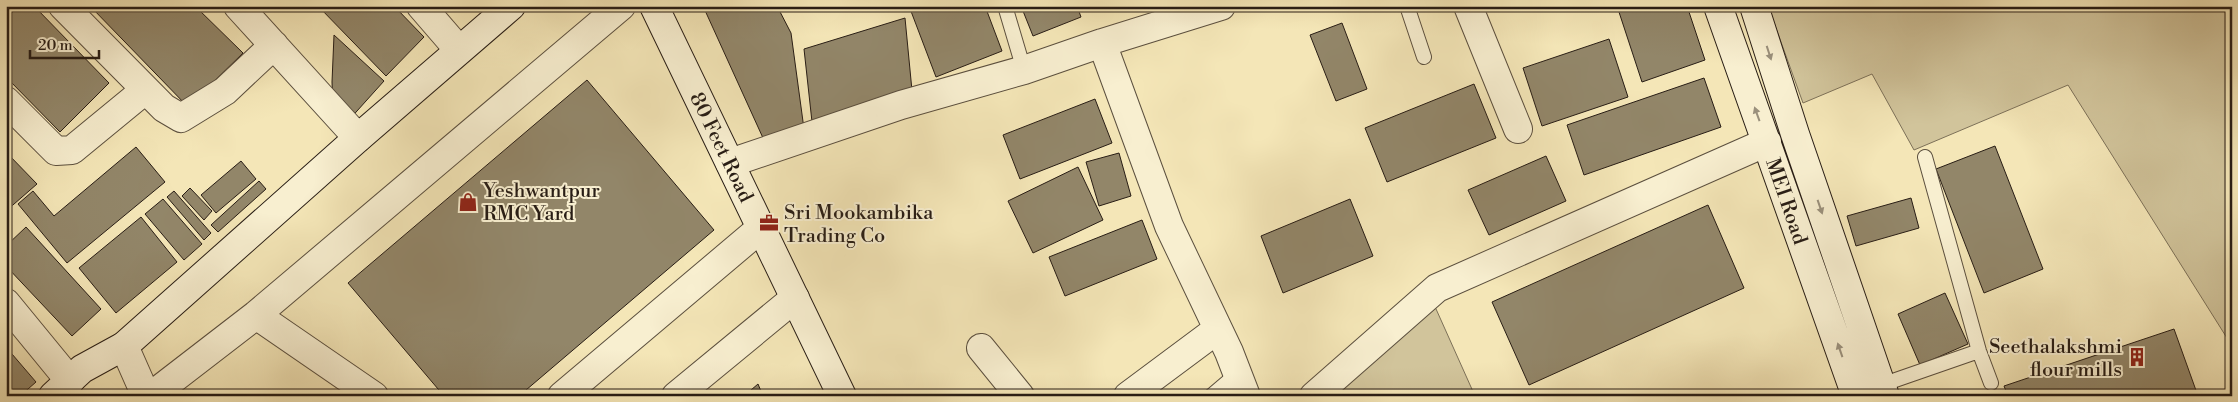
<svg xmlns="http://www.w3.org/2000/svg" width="2238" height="402" font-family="'Libre Bodoni',serif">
<rect width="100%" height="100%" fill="#f4e6b7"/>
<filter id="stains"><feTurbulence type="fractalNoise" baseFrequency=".004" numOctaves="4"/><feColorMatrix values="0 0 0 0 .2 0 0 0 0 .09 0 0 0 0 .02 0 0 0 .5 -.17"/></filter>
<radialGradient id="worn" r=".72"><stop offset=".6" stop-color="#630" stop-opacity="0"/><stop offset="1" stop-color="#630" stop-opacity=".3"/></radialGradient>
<path fill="#d1c49b" stroke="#7c7058" d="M 1768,6 L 2231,6 L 2232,346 L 2068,85 L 1914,150 L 1872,74 L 1803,103 Z
M 1432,300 L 1475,396 L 1324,396 Z"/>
<path fill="#928669" stroke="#281d15" d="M 6,6 L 34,6 L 109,83 L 60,132 L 6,77 Z
M 90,6 L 195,6 L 243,53 L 188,107 Z
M 318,6 L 394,6 L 424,37 L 386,76 Z
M 703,6 L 777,6 L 791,33 L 804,129 L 768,149 Z
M 909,6 L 985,6 L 1002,51 L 936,77 Z
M 1021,6 L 1077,6 L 1081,17 L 1033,36 Z
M 1617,6 L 1687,6 L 1705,60 L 1642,82 Z
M 905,18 L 913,101 L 813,131 L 804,49 Z
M 1342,23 L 1367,89 L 1336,101 L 1310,35 Z
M 334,35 L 384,81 L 348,121 L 333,108 L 332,82 Z
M 1609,39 L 1628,97 L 1542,126 L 1523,68 Z
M 1704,78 L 1721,127 L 1584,175 L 1567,125 Z
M 587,80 L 714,230 L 519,396 L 444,396 L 348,283 Z
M 1474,84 L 1496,138 L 1387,182 L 1365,128 Z
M 1095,99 L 1112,143 L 1020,179 L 1003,135 Z
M 1995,146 L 2043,269 L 1984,293 L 1936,169 Z
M 136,147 L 165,182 L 67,263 L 18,204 L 33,191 L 54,216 Z
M 6,152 L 37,184 L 6,211 Z
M 1119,153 L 1131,196 L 1099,206 L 1086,162 Z
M 1546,156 L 1566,201 L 1489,235 L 1468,190 Z
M 241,161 L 256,179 L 216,213 L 201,195 Z
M 1078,167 L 1103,220 L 1033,253 L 1008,201 Z
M 259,181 L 266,189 L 218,232 L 211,225 Z
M 190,188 L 212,211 L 204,220 L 182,196 Z
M 174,191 L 211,233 L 204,240 L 167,197 Z
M 1911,198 L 1919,228 L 1856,246 L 1847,216 Z
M 163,199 L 202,244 L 184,260 L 145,214 Z
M 1350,199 L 1373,256 L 1283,293 L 1261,236 Z
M 1708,205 L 1744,288 L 1529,385 L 1492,302 Z
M 141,217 L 177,262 L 116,313 L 79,268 Z
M 1142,220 L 1157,259 L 1065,296 L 1049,257 Z
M 26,227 L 101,309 L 72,336 L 6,266 L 6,246 Z
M 1945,293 L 1968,344 L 1920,365 L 1898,314 Z
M 2174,329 L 2198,396 L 2008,396 L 2004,386 Z
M 6,347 L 36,382 L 20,396 L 15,396 L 6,386 Z
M 758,384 L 763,396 L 744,396 Z"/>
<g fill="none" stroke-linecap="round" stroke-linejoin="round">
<g stroke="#5b4f3e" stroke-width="16">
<path id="lane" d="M 1005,6 L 1024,70
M 1407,6 L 1424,57
M 1925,157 L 1979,351 L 1991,383
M 1881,385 L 1979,351
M 1211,396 L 1238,373"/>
</g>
<g stroke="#5b4f3e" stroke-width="30">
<path id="street" d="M 63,6 L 164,108 L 181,118 L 225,91 L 274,45
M 238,6 L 358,138
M 421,6 L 459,50
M 1468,6 L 1518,129
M 1102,43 L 1169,226 L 1229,352 L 1246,396
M 6,101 L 56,151 L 72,150 L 145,90
M 730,163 L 901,105 L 1024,70 L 1102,43 L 1221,6
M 6,303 L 70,381
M 256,315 L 374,396
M 124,346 L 146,396
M 981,348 L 1020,396
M 151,396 L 256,315 L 621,6
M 562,396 L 761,228
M 676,396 L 795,298
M 1128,396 L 1218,329
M 1314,396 L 1437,288 L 1767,142"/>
</g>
<g stroke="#281d15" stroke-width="30">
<path id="secondary" d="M 654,6 L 842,396
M 1718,6 L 1856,396
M 1754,6 L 1795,134 L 1885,396
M 53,396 L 82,369 L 124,346 L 358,138 L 511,6"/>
</g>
<use href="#lane" stroke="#f8efd0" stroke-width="14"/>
<use href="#street" stroke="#f8efd0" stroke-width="28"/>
<use href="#secondary" stroke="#f8efd0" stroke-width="28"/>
</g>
<defs><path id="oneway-solid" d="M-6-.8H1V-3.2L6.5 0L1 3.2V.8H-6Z" transform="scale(1.25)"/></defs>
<g fill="#9a907c">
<use href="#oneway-solid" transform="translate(1769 53) rotate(72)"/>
<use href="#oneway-solid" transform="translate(1757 114) rotate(-110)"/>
<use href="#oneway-solid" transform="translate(1820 207) rotate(71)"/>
<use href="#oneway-solid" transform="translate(1840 350) rotate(-109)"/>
</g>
<defs>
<g id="shop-bare" transform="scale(1.5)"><path d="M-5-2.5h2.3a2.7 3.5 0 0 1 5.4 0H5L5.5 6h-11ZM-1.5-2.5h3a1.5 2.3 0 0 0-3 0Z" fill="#8f2418" stroke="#f8efd0" stroke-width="2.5" paint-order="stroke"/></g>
<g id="office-bare" transform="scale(1.5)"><path d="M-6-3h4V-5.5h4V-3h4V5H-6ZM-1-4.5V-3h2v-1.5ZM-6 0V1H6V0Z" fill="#8f2418" stroke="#f8efd0" stroke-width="2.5" paint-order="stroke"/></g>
<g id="building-bare" transform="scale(1.5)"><path d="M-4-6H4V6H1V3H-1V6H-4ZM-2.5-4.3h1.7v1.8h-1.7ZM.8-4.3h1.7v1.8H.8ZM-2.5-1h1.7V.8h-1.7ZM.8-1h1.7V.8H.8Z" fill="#8f2418" stroke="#f8efd0" stroke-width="2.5" paint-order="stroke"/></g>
</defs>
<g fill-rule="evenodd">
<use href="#shop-bare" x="468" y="202"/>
<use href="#office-bare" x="769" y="223"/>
<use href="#building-bare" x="2137" y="357"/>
</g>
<g text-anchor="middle" stroke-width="4" stroke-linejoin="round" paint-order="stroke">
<g font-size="20" fill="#281d15" stroke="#f8efd0">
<text transform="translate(722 147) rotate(64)" y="7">80 Feet Road</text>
<text transform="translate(1787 201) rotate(71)" y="7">MEI Road</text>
</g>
<g font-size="20" fill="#281d15" stroke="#f8efd0" text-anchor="start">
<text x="483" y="197">Yeshwantpur<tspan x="483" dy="23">RMC Yard</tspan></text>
<text x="784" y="219">Sri Mookambika<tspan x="784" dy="23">Trading Co</tspan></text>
<text x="2122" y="353" text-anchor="end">Seethalakshmi<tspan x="2122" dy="23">flour mills</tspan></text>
</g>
</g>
<rect width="2238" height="402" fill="none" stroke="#f4e6b7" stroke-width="25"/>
<rect x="8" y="8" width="2223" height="387" fill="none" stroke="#281d15" stroke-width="2.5"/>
<rect x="12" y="12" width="2213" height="377" fill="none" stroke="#281d15"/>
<path d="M30 50v8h69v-8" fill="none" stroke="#281d15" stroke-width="2.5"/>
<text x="38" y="50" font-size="15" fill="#281d15" stroke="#f8efd0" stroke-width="4" paint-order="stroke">20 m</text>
<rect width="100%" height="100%" filter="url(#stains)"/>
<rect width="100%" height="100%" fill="url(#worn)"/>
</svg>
